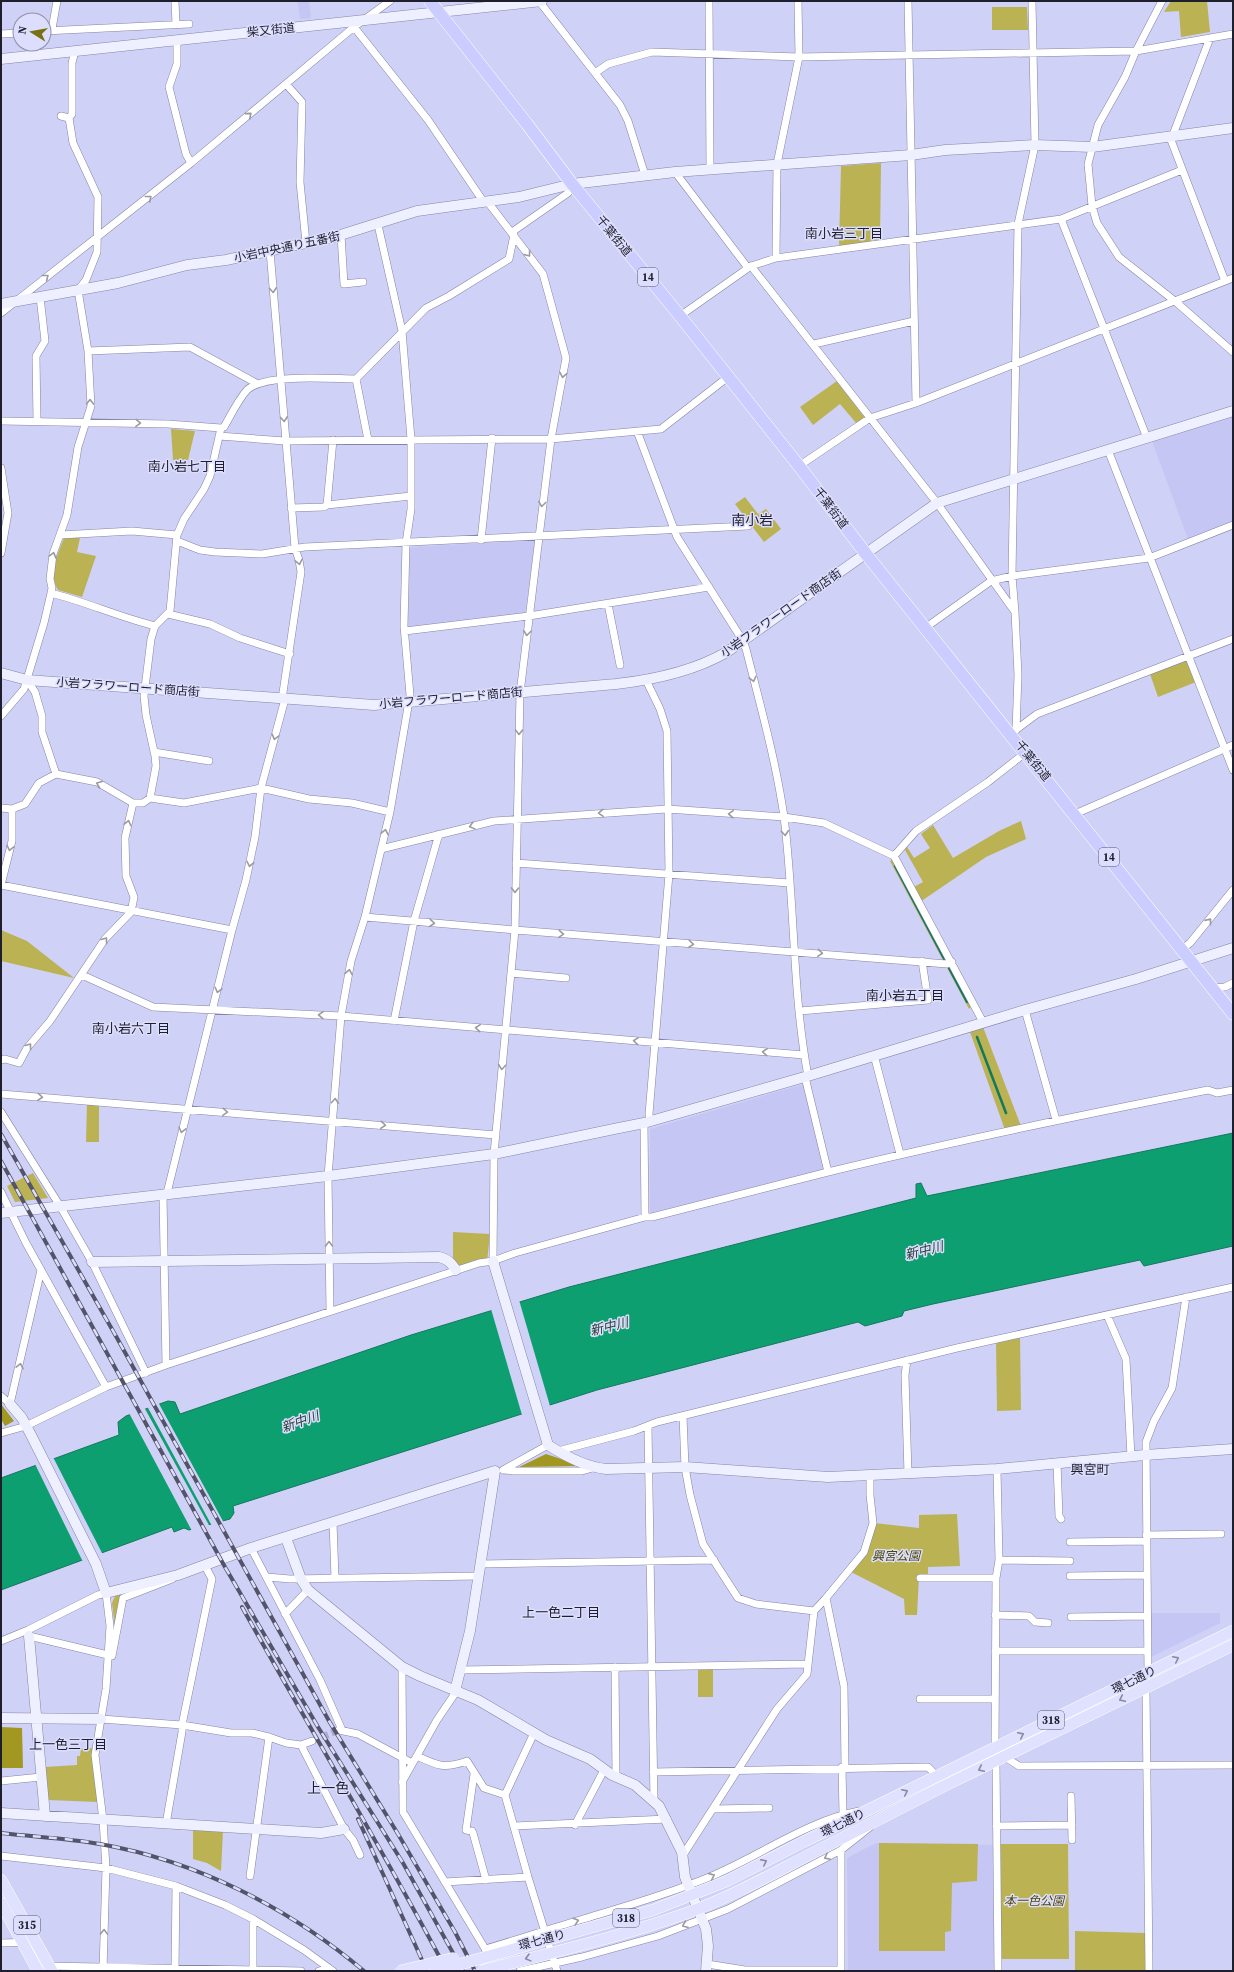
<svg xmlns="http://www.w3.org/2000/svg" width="1234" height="1972" font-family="'Source Serif 4','Noto Sans JP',serif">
<rect width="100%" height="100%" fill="#cfd1f6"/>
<path fill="#c5c6f3" d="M 298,1 L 309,1 L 311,18 L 300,19 Z
M 1233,416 L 1233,521 L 1188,539 L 1152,441 Z
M 532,540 L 535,542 L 525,614 L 410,628 L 408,626 L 410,548 L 412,547 Z
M 804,1084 L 825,1168 L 824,1170 L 650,1213 L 650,1129 Z
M 1149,1613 L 1220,1613 L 1220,1623 L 1149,1658 Z
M 876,1843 L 993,1845 L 994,1971 L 848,1971 L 847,1858 Z"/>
<path fill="#bbb254" d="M 1171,1 L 1207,1 L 1210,32 L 1181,37 L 1179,11 L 1164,12 Z
M 992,7 L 1027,7 L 1028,30 L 992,30 Z
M 881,163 L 880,240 L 839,246 L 841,166 Z
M 837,381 L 865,418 L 857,424 L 840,404 L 813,425 L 800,407 Z
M 171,429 L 195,431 L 188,460 L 173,460 Z
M 745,497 L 758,514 L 766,509 L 781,529 L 764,542 L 735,504 Z
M 64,538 L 80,538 L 77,552 L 96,556 L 82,597 L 58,590 C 48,575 58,553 64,538 Z
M 1188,660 L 1196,682 L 1158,697 L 1150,674 Z
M 1021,821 L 1026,839 L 986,857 L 920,902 L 912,888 L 923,882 L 905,850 L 907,847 L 914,858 L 930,848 L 921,834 L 933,825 L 953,858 L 999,831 Z
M 893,859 L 971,1007 L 969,1009 L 890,861 Z
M 1,930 L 27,941 L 74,978 L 1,961 Z
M 983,1027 L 1021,1126 L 1005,1130 L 970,1032 Z
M 87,1103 L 99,1104 L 99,1142 L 86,1142 Z
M 33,1173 L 48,1198 L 15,1202 L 7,1186 Z
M 453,1232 L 490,1234 L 487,1262 L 460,1267 L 453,1260 Z
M 1020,1336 L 1021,1410 L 997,1411 L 996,1342 Z
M 957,1514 L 960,1566 L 928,1567 L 928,1576 L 919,1576 L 917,1615 L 905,1615 L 904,1599 L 851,1572 L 874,1523 L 919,1528 L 919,1515 Z
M 155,1585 L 121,1597 L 111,1651 L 114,1620 L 112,1603 L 115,1596 Z
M 698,1669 L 713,1669 L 713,1697 L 698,1697 Z
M 81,1748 L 95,1748 L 98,1802 L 48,1800 L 45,1767 L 77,1765 L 77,1756 L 80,1756 Z
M 193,1828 L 223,1830 L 221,1871 L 207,1863 L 193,1859 Z
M 879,1843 L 978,1844 L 977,1881 L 952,1883 L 951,1931 L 945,1932 L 945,1951 L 879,1951 Z
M 1000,1844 L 1068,1844 L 1069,1959 L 1000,1959 Z
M 1075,1931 L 1145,1933 L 1145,1970 L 1075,1970 Z"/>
<path fill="#a29721" d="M 1,1404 L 14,1421 L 5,1426 L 1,1419 Z
M 546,1454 L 582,1466 L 519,1467 Z
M 1,1727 L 22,1728 L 23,1768 L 1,1768 Z"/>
<path fill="#0e9f71" stroke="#13785c" d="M 1233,1133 L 1233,1246 L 1144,1266 L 1140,1260 L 933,1304 L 904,1311 L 902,1316 L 865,1326 L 858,1322 L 597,1390 L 233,1506 L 234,1513 L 230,1519 L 189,1530 L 184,1528 L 174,1532 L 172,1527 L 1,1590 L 1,1478 L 119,1435 L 118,1422 L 126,1416 L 168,1401 L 175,1402 L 180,1414 L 411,1335 L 569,1287 L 916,1198 L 916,1184 L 921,1183 L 927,1196 Z"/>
<path fill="#cfd1f6" d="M 519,1300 L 550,1406 L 522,1415 L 491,1309 Z
M 158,1402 L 224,1523 L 212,1526 L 147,1406 Z
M 144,1407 L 210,1527 L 192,1531 L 129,1413 Z
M 53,1457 L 103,1555 L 83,1562 L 35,1464 Z"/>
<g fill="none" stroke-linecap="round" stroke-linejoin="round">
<path stroke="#13785c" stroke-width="2.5" d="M 895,866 L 967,1002
M 977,1037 L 1006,1113"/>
<path stroke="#acadce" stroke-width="7" stroke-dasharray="7 3.5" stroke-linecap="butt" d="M 312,1741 L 339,1730"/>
<g stroke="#8484a7" stroke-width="8">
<path id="street" d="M 175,1 L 176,24
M 539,1 L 620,105 L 628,121 L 645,175
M 709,1 L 710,169
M 908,1 L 916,403
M 1162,1 L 1136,51 L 1125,77 L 1098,125 L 1088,164 L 1092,206 L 1097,223 L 1119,257 L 1176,302 L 1233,352
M 354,27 L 428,120 L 483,201
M 52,29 L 57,1
M 44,31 L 189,24
M 1,34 L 20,33
M 1210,38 L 1171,140 L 1225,281
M 177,40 L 177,64 L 169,87 L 186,154 L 191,163
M 595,73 L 608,64 L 652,52 L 799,57 L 1136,51 L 1233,34
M 286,84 L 302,102 L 300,182 L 306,243
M 69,118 L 72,114 L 72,63 L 75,51
M 675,172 L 748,268
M 487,201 L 543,274 L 566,358 L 551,439 L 520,693 L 515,930 L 494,1154 L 493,1261
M 1061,219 L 1147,438
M 512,232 L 568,193 L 572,184
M 341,235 L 344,284 L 363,282
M 270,251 L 295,548 L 299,560 L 301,572 L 282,699
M 776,258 L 777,164 L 799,57 L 798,1
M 751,266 L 937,503 L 1015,612 L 1018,675 L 1016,730
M 1,313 L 191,163 L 354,27 L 390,1
M 680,316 L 751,266 L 776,258 L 1061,219 L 1182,170
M 814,344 L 914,321
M 88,351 L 190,347 L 256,383
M 356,379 L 368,440
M 1,421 L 168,424 L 221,428
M 37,421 L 36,356 L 45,341 L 40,297
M 637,431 L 677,537 L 743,641 L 746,649 C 760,704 776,761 784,817 C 795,903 792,991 808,1076
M 219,436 L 285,441 L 551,439 L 661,429 L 728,377
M 1108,450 L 1233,770
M 799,466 L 870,418 L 916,403 L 1233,278
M 1,468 L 8,513 L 1,553
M 327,505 L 411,496
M 291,508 L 324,507 L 327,505 L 333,440
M 60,535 L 132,531 L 177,535
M 481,540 L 492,438
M 177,541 L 200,550 L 215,552 L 262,554 L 305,547 L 748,526
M 51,593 L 52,588 L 50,579 L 53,554 L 67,515 L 78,447 L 91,406 L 88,351 L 78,290 L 86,280 L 97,252 L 98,197 L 73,143 L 69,118 L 61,116
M 608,604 L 620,665
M 1015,612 L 1012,576 L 1018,224 L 1035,145 L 1032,1
M 168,614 L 210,624 L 240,638 L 290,654
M 925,628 L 991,581 L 1012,576 L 1149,558 L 1233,525
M 405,631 L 529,616 L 709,587
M 27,680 L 35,692 L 42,716 L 42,732 L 56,774
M 646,680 L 660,709 L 667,731 L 669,874 L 649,1114 L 650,1121
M 1,716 L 24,689 L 44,623 L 51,593 C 86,602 119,617 155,626
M 1013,732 L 1037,714 L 1233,639
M 154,752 L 209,761
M 150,798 L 156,766 L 155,756 L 146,715 L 144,696 L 151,639 L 155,626 L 170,611 L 177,535 L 184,519 L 204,489 L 210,476 L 221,428 L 224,427 C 231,415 238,400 247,390 C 265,373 332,379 356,379 L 426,308 L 449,296 L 509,259 L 514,235
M 1,808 L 12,809 L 25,804 L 39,783 L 56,774 L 97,782 L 133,803 L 143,803 L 150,798 L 184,803 L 261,788 L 309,799 L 352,803 L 390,812
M 12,809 L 12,841 L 1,885 L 232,930
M 1075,814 L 1233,745
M 381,849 L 494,821 L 667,809 L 784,817 L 824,823 L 894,856 L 983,1022
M 894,856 L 916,831 L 988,782 L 1025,753
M 516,863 L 789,883
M 365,917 L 515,930 L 947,964 L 952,962
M 1182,949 L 1190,943 L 1233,890
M 511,973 L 566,978
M 82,975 L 153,1007 L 341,1016 L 804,1055
M 1213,988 L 1225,987 L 1233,983
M 1025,1010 L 1056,1120
M 800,1011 L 928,1000 L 922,961
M 394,1021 L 414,921 L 439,834
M 874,1055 L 900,1154
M 1,1060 L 5,1059 L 19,1063 L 27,1048 L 50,1021 L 105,939 L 131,912 L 134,897 L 126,876 L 125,838 L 133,803
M 1,1094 L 496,1135
M 1,1112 L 60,1206 L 92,1262 L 146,1373
M 644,1123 L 645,1217
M 828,1172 C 954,1141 1081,1115 1208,1090 L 1217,1093 L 1233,1090
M 1,1192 L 26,1243 L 106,1387
M 167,1193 L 232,930 L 246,880 L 255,837 L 261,788 L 285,699
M 330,1311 L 328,1176 L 341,1016 L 351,961 L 365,917 L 390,812 L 410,695 L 404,626 L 406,543 L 411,509 L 411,439 L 402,331 L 378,225
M 1107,1315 L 1126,1359 L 1131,1457
M 907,1360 L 905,1375 L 908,1474
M 166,1365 L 479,1263 L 493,1261 L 515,1253 L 645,1217 L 652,1217 L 828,1172 L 805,1077
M 1,1396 L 10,1404 L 41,1270
M 683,1416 L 685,1467 L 690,1495 L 703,1544 L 738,1598 L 756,1604 L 814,1611
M 648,1426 L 654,1802
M 1,1433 L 26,1426 L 106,1387 L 166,1365 L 163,1194
M 558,1451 L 634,1431 L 657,1422 L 957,1348 L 1233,1287
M 1057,1463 L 1059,1516 L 1061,1519
M 503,1470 L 548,1445
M 504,1470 L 514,1471 L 582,1471 L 596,1467
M 333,1522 L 335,1578
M 1146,1535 L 1221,1534
M 1070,1542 L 1146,1541
M 251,1548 L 320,1680 L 342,1730
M 999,1560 L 1070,1561
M 481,1564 L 714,1560
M 1070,1576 L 1146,1575
M 267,1577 L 290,1579 L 479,1576
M 920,1578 L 996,1578
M 285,1614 L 308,1590
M 995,1615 L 1029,1616 L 1035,1622 L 1048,1623
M 1071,1617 L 1147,1616
M 28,1632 L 29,1636 L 112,1656 L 123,1598 L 172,1579
M 1,1641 L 28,1630 L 98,1595 L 106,1593 L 110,1626 L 106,1689 L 95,1755 L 103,1820 L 106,1868 L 103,1971
M 995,1651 L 1147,1651
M 402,1667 L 403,1812 L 487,1952
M 615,1667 L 616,1777
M 460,1670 L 808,1664
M 1148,1673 L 1146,1442 L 1154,1421 L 1172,1388 L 1186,1297
M 1146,1689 L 1149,1971
M 920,1699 L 995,1699
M 101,1719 L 182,1725 L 231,1733 L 252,1733 L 269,1737 L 286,1743 L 301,1745 L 344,1829 L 353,1840 L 360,1855
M 339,1730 L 358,1734 L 412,1763
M 534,1733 L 505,1795 L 528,1877 L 557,1971
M 301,1745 L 312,1741
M 995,1748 L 996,1578 L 999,1560 L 997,1469
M 417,1756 C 438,1766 444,1769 467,1761 L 484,1788 L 505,1795
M 1005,1757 L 1019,1766 L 1233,1765
M 996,1762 L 998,1971
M 842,1767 L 843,1814
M 845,1767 L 844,1686 L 826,1598 L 864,1552 L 873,1523 L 870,1495 L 870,1475
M 653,1772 L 928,1767 L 937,1776
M 474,1774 L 466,1830 L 472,1831 L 473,1833 L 486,1880
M 1,1781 L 41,1777
M 402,1782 L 437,1720 L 456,1692
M 1071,1796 L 1072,1840
M 714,1809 L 769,1808
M 166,1824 L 182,1732 L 182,1725 L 212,1579 L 205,1566
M 575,1825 L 604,1770
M 514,1826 L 667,1819
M 996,1826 L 1072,1825
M 683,1855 L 777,1709 L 807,1674 L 814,1611 L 826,1598
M 1,1856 L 106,1868 L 176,1886 L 225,1905 L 253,1919 L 304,1950 L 333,1971
M 250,1876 L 269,1737
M 445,1882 L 528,1877
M 1,1943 L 36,1942
M 485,1949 C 517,1940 548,1929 580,1920 C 623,1907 666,1895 707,1878 C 757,1858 806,1821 859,1811
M 707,1964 L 745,1970 L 841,1970
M 47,1966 L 301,1971
M 175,1971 L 176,1886
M 253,1971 L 253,1919
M 319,1971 L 329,1968
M 520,1971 L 582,1957 L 658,1936 L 728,1909 L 841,1850 L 870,1827
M 841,1971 L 841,1850"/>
</g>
<g stroke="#8484a7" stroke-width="11">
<path id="secondary" d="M 1,59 L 542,1
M 1,304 L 118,283 L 187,265 L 226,260 L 334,237 L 417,211 L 519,197 L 572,184 L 675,172 L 911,155 L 945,150 L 1035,145 L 1092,147 L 1233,128
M 1,673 L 27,680 L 374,705 L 616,684 C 652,680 694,671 727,652 L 937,503 L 1233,411
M 1,1213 L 328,1176 L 494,1154 L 614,1129 L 644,1123 L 808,1076 L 1025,1010 L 1136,979 L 1233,948
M 493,1261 L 548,1445 C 565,1456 587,1467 606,1469 L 685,1467 L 828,1477 L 870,1475 L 997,1469 L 1145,1455 L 1233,1449
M 92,1262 L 439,1257 C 448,1259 451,1263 456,1270
M 10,1404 L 22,1418 L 31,1435 L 96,1564 L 106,1593 L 178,1575 L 251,1548 L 495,1471 L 470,1631 L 455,1691
M 286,1538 L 301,1579 L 308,1590 L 402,1667 L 420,1676 L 478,1700 L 546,1740 L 590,1759 L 612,1775 L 635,1785 L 659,1806 L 682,1852 L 685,1877 L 706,1929 L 708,1946 L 706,1971
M 29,1636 L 45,1816
M 1,1718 L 101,1719
M 1,1813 L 321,1833 L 344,1829"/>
</g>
<g stroke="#fff" stroke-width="12">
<path id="primary" d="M 807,1840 L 1233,1631
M 813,1853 L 946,1785 L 1233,1645
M 1,1880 L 52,1971
M 1,1903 L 38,1971"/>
</g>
<g stroke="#fff" stroke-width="13">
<path id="highway" d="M 430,1 L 527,124 L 572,184 L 680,316 L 799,466 L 866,554 L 1233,1014"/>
</g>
<use href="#street" stroke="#fff" stroke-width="7"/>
<use href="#secondary" stroke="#eff0ff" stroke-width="10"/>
<use href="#primary" stroke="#e0e0ff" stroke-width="11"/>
<use href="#highway" stroke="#cbccff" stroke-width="12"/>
<g stroke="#535469" stroke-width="4">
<path id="rail" d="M 1,1134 L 117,1338 L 329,1721 L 398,1834 L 455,1932 L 475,1971
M 1,1161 L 225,1567 L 318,1727 L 403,1863 L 463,1971
M 242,1607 C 310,1729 382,1848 447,1971
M 358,1819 L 427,1971
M 1,1833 C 34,1837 68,1838 100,1844 C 197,1861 289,1908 364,1971"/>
</g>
<use href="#rail" stroke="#dddefd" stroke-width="2.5" stroke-dasharray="8" stroke-linecap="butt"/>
<g stroke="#fff" stroke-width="12" stroke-linecap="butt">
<path id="primary-bridge" d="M 400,1971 L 454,1958
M 436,1971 L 653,1910 L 727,1881 L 807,1840
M 481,1971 C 550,1953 620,1937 687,1913 C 731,1897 772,1874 813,1853"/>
</g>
<use href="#primary-bridge" stroke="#e0e0ff" stroke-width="11"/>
</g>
<defs><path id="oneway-chevron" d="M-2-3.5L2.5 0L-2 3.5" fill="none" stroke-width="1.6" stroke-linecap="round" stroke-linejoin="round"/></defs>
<g stroke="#9a9aa0">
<use href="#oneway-chevron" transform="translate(249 115) rotate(-40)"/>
<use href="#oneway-chevron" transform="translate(149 198) rotate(-39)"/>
<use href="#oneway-chevron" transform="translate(528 254) rotate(54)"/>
<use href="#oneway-chevron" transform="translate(46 277) rotate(-38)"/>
<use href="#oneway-chevron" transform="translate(273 290) rotate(86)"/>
<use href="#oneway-chevron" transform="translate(563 375) rotate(100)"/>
<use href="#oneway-chevron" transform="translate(90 402) rotate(-89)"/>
<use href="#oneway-chevron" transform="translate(284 419) rotate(86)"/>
<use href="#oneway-chevron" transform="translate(138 423) rotate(1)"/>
<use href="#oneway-chevron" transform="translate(542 504) rotate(97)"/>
<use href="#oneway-chevron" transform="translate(53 555) rotate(-75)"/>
<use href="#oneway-chevron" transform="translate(299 562) rotate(78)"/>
<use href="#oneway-chevron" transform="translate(527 633) rotate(97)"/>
<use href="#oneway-chevron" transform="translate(753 679) rotate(76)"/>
<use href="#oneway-chevron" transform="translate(519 732) rotate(92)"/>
<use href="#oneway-chevron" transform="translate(275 737) rotate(105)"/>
<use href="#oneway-chevron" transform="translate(99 784) rotate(-159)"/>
<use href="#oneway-chevron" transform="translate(601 813) rotate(176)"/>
<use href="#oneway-chevron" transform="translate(731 814) rotate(-176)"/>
<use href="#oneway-chevron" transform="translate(128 823) rotate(-77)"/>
<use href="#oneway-chevron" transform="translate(472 826) rotate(165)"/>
<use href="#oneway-chevron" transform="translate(385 832) rotate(-78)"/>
<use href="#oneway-chevron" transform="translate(785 833) rotate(85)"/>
<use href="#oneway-chevron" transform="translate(10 848) rotate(103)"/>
<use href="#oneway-chevron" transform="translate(250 864) rotate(101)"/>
<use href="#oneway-chevron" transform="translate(515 890) rotate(91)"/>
<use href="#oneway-chevron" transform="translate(1209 921) rotate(-51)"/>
<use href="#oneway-chevron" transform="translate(432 923) rotate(5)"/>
<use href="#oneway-chevron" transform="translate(561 934) rotate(4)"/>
<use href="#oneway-chevron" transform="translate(105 940) rotate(-53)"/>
<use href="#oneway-chevron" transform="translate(691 944) rotate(5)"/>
<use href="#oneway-chevron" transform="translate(820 953) rotate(5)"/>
<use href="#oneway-chevron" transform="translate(349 972) rotate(-80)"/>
<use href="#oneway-chevron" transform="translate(218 990) rotate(104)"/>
<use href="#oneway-chevron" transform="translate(321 1015) rotate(-177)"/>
<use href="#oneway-chevron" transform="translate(478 1028) rotate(-175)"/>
<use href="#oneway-chevron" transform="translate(636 1041) rotate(-175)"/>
<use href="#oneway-chevron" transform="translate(29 1046) rotate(-53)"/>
<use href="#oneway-chevron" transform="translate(765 1052) rotate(-175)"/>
<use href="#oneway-chevron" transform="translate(502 1067) rotate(95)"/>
<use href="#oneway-chevron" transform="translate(40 1097) rotate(5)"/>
<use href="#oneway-chevron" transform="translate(335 1101) rotate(-86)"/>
<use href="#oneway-chevron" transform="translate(225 1112) rotate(4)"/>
<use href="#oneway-chevron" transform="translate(383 1125) rotate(5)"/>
<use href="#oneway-chevron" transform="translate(182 1130) rotate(103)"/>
<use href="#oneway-chevron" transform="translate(329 1244) rotate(-90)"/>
<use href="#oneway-chevron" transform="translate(20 1366) rotate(-78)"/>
<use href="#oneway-chevron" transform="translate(827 1857) rotate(153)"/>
<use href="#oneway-chevron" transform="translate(712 1876) rotate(-24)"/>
<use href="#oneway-chevron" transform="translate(576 1921) rotate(-18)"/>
<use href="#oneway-chevron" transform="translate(685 1925) rotate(159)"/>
<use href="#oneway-chevron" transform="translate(104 1932) rotate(-88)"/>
</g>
<g stroke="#8989a0">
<use href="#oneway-chevron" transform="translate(1176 1659) rotate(-26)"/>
<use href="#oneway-chevron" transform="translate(1122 1699) rotate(155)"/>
<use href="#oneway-chevron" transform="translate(1021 1735) rotate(-26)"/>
<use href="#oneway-chevron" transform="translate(981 1769) rotate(155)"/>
<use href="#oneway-chevron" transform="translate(905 1792) rotate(-26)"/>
<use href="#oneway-chevron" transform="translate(764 1862) rotate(-27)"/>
<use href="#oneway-chevron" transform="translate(528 1958) rotate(165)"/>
</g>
<g text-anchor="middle" stroke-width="3" stroke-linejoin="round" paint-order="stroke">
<g fill="#dddefd" stroke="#57586b" stroke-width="1">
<rect x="638" y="268" width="20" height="18" rx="3"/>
<rect x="1099" y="848" width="20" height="18" rx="3"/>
<rect x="1038" y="1711" width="26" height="18" rx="3"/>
<rect x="613" y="1909" width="26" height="18" rx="3"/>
<rect x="14" y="1916" width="26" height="18" rx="3"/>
</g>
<g font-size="11" font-weight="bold" fill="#1e1e2c">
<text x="648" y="281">14</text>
<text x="1109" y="861">14</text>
<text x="1051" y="1724">318</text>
<text x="626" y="1922">318</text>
<text x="27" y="1929">315</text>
</g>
<g font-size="12" fill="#1e1e2c" stroke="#dddefd">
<text transform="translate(271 30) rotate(-6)" y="4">柴又街道</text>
<text transform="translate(614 236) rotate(51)" y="4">千葉街道</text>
<text transform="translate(287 247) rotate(-12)" y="4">小岩中央通り五番街</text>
<text transform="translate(831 508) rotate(53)" y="4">千葉街道</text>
<text transform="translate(781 613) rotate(-35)" y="4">小岩フラワーロード商店街</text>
<text transform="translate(128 687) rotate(4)" y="4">小岩フラワーロード商店街</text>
<text transform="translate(451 698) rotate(-5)" y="4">小岩フラワーロード商店街</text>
<text transform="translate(1033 761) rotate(51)" y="4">千葉街道</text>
<text transform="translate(1134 1680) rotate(-26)" y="4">環七通り</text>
<text transform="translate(843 1823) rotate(-26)" y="4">環七通り</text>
<text transform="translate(542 1940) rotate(-15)" y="4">環七通り</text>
</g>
<g font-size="12" font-style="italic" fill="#4c4608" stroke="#dddefd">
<text x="896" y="1560">興宮公園</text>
<text x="1034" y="1905">本一色公園</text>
</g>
<g font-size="13" fill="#1e1e2c" stroke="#dddefd">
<text x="844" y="238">南小岩三丁目</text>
<text x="187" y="471">南小岩七丁目</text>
<text x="905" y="1000">南小岩五丁目</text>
<text x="131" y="1033">南小岩六丁目</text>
<text x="1090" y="1474">興宮町</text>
<text x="561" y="1617">上一色二丁目</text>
<text x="68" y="1749">上一色三丁目</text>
</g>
<g font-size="13" font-style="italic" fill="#264135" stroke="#dddefd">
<text transform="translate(924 1250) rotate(-14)" y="5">新中川</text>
<text transform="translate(609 1326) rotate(-14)" y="5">新中川</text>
<text transform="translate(300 1421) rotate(-20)" y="5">新中川</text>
</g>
<g font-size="14" fill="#1e1e2c" stroke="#dddefd">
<text x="752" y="525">南小岩</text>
<text x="328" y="1793">上一色</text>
</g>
</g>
<rect width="1234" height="1972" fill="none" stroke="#1e1e2c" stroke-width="4"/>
<g transform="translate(32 32) rotate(281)"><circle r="19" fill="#dddefd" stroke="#9191a9"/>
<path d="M0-3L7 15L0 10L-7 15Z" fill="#797011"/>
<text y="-6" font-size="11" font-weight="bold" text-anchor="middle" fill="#1e1e2c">N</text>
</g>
</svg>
